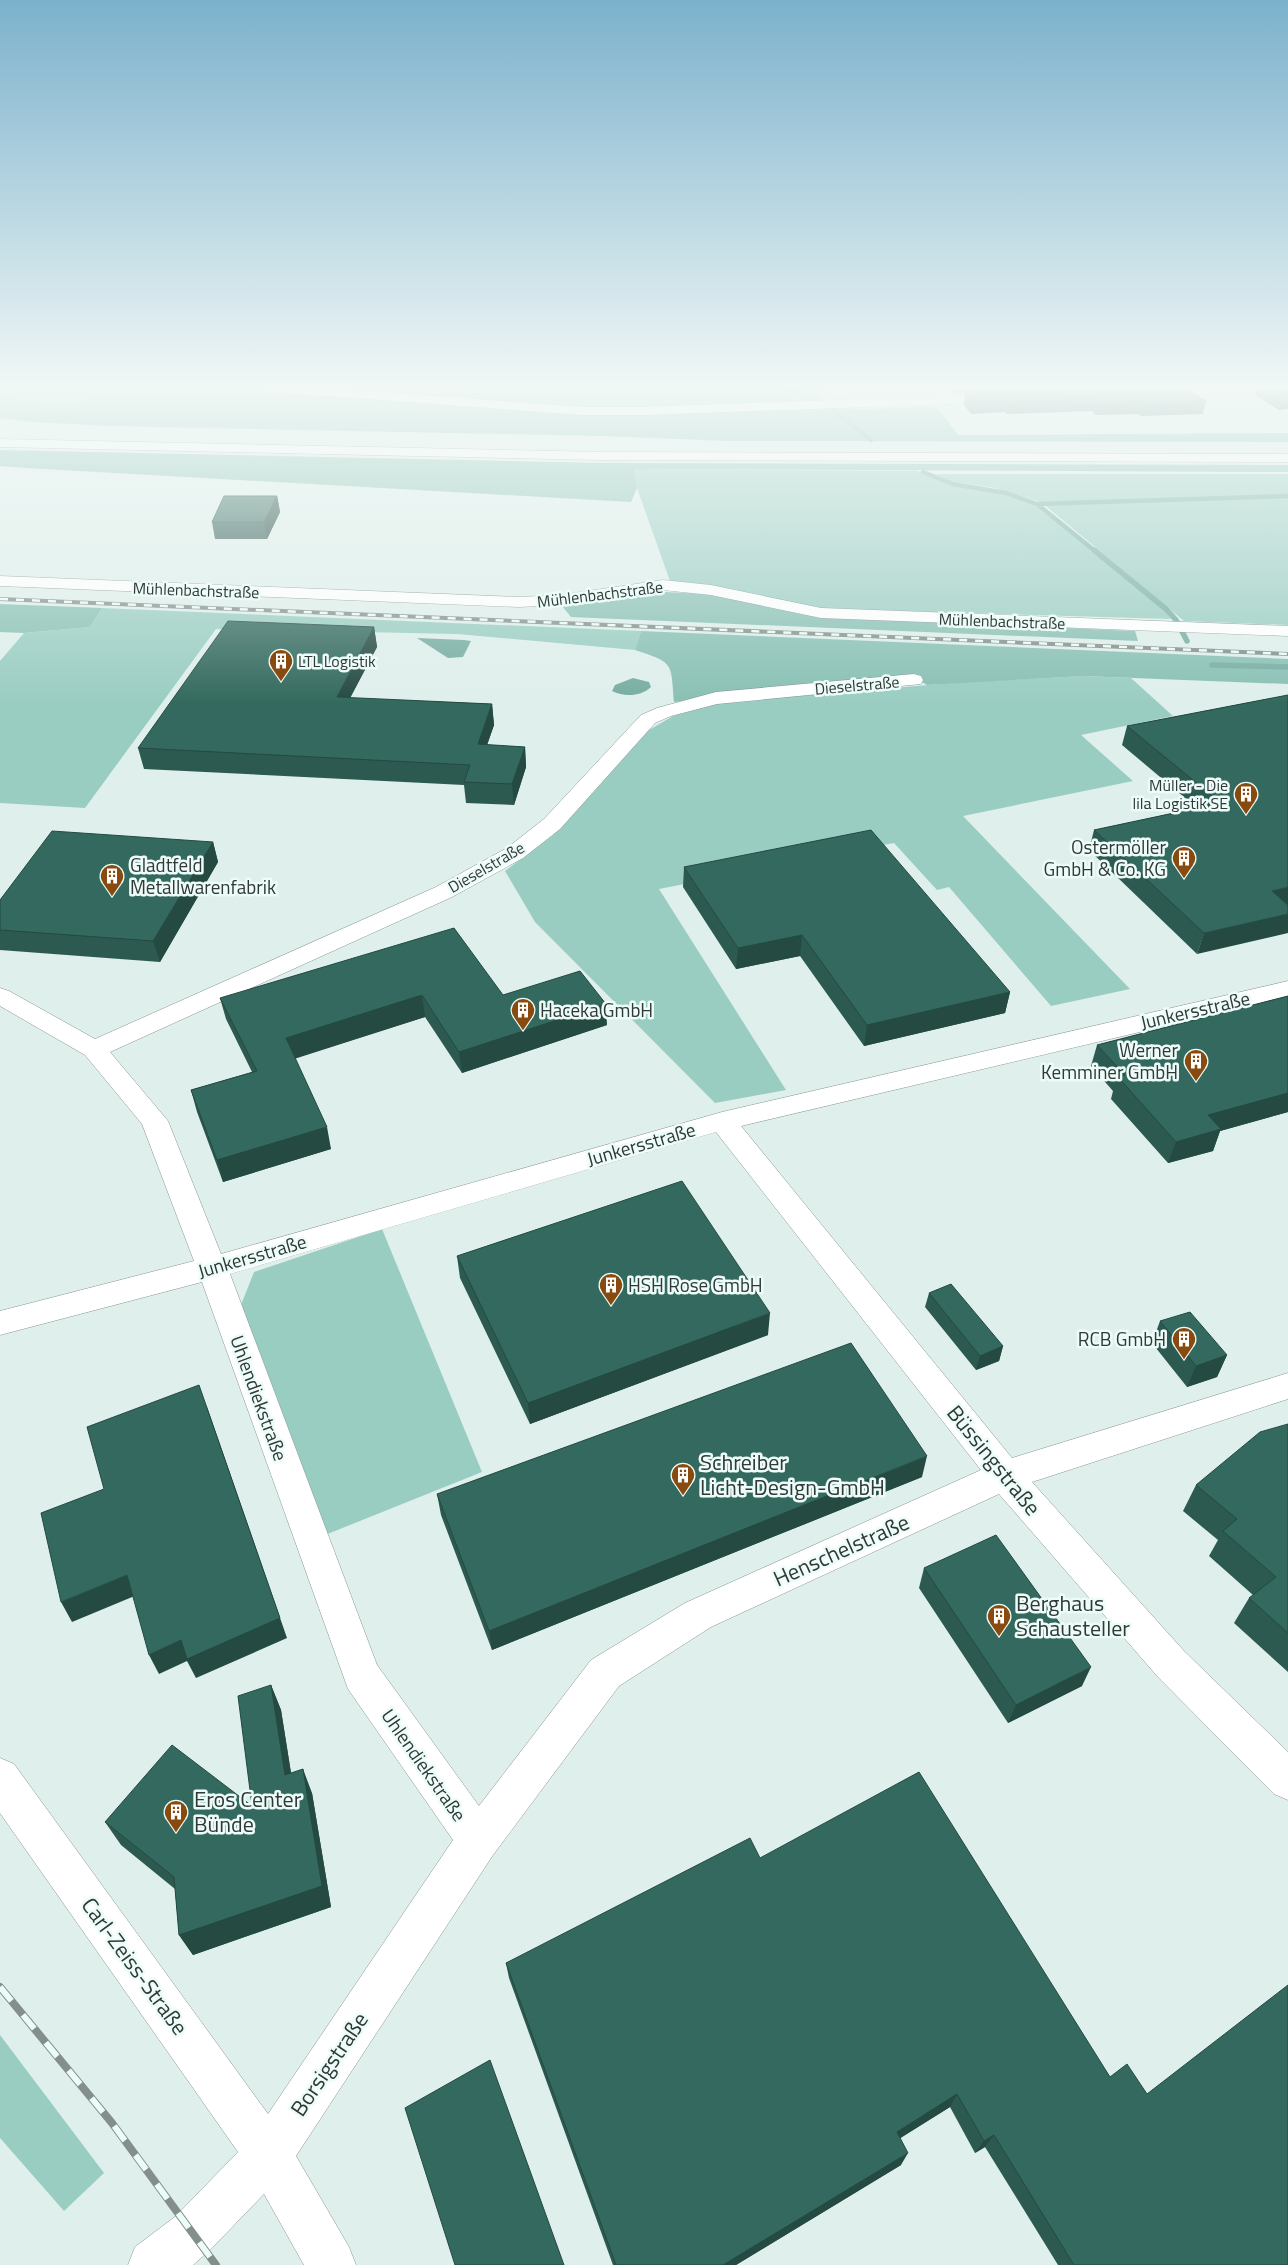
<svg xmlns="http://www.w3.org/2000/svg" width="1288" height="2265" font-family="'Titillium Web',sans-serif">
<rect width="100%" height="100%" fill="#dfefeb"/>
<path fill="#9acdc2" d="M 7,387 L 106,387 L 77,404 L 0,398 L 0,392 Z
M 634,469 L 917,471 L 951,484 L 1016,496 L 1035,505 L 1163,608 L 1171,619 L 823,609 L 670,581 L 637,488 Z
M 936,474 L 1288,474 L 1288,625 L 1184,621 L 1041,502 L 995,488 L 949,481 Z
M 102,608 L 641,631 L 635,650 L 457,634 L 216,629 L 85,808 L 0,803 L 0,661 L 24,633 L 90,627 Z
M 1083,676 L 1131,678 L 1173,716 L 1081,735 L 1133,781 L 963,816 L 1130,989 L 1051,1006 L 949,887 L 937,890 L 894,843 L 659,889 L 786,1090 L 715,1103 L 535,922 L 505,871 L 552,836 L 644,733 L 673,716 L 724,702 L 965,682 Z
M 382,1229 L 482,1472 L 325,1535 L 241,1305 L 254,1272 Z
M 0,2035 L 104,2173 L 64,2211 L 0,2138 Z"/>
<path fill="#89c0b4" d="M 106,387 L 817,387 L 826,408 L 866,409 L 937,407 L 958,435 L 1288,433 L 1288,442 L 726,441 L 602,436 L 108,426 L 31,422 L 0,418 L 0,398 L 77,404 Z
M 0,450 L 601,463 L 1288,465 L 1288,472 L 634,469 L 637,488 L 631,502 L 26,468 L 0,466 Z
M 665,592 L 707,594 L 819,617 L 1135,631 L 1138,641 L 571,617 L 562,606 Z
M 0,604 L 102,608 L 90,627 L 24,633 L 0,632 Z
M 641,631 L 1288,659 L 1288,684 L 1083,676 L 927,685 L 913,677 L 674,702 C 671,662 674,663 635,650 Z"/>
<path fill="#77ada2" d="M 417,638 L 464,640 L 471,641 L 463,657 L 448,658 Z
M 633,678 L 649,682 L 651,687 C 640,697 624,697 612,691 L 615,685 Z"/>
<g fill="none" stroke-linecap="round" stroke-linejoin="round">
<path stroke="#77ada2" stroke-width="4.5" d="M 779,387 L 813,398
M 829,407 L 871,440
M 923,472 L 953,484 L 1006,493 L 1037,504 L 1095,551
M 1037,504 L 1288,496"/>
<path stroke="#77ada2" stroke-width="5.5" d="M 1094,550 L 1166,609 L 1176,620 L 1187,641
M 1212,665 L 1288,667"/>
<g stroke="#879693" stroke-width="1">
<path id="minor" d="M 0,576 L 519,597 L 561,595 L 663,580 L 711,585 L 821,608 L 1288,626 L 1288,636 L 821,618 L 711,595 L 663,590 L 561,605 L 519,607 L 0,586 Z
M 914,674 L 921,676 L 923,680 L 921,684 L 717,704 L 671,716 L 655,723 L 560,829 L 523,858 L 452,897 L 110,1052 L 168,1121 L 221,1254 L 722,1112 L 1288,981 L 1288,997 L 741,1126 L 1012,1458 L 1288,1373 L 1288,1399 L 1032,1482 L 1184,1651 L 1288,1752 L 1288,1800 L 1274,1794 L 1158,1677 L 999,1494 L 711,1627 L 619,1686 L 493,1855 L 296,2156 L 349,2247 L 356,2265 L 304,2265 L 264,2194 L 210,2250 L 193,2265 L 128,2265 L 135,2247 L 176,2216 L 238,2152 L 0,1813 L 0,1758 L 14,1764 L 268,2114 L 453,1840 L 348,1689 L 202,1282 L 0,1335 L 0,1311 L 194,1261 L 142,1124 L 85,1055 L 0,1006 L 0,988 L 9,991 L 95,1039 L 436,887 L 507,848 L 544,819 L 641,715 L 657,708 L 716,692 ZM 716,1132 L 981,1470 L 685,1603 L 591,1660 L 479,1806 L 377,1665 L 230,1274 Z"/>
</g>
<g stroke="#879693" stroke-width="1">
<path id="secondary" d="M 255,387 L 313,387 L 582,407 L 643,407 L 1002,394 L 1008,398 L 1002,402 L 643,415 L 582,415 L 261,391 Z
M 1205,387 L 1288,387 L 1288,392 L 1155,397 L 1149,393 L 1155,389 Z"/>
</g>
<g stroke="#879693" stroke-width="1">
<path id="motorway" d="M 0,439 L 600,452 L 1288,454 L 1288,462 L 600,460 L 0,447 Z"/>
</g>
<use href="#minor" fill="#fff" fill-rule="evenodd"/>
<use href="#secondary" fill="#fff" fill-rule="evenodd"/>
<use href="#motorway" fill="#fff" fill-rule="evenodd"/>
<g stroke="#848f8c" stroke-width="4">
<path id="rail-far1" d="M 0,599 L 1288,654"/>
</g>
<g stroke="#848f8c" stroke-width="8">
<path id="rail" d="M 0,1987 L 112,2123 L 216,2265"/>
</g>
<use href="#rail-far1" stroke="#ecfcf8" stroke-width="2.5" stroke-dasharray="8" stroke-linecap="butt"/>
<use href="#rail" stroke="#ecfcf8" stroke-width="6" stroke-dasharray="18" stroke-linecap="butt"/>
</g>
<path fill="#2c5a51" d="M 949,387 L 1072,387 L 1071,389 L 1088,389 L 1087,387 L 1185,387 L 1206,401 L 1203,414 L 1141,416 L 1138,414 L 1096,415 L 1092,411 L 1007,414 L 1005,412 L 971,414 L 964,405 L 965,393 L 954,393 Z
M 1288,388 L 1288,409 L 1279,410 L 1255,395 L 1256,389 Z
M 277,496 L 280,512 L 267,539 L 215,539 L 212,522 Z
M 374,627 L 377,647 L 350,698 L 492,704 L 494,725 L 487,745 L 525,747 L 526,767 L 514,805 L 466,803 L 464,785 L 144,769 L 138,748 Z
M 1288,695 L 1197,954 L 1089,850 L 1094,830 L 1197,808 L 1122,745 L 1127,726 Z
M 213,842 L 218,862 L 160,962 L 0,950 L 0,900 Z
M 684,867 L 1010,992 L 1005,1013 L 864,1046 L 800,956 L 736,969 L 683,887 Z
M 503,995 L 607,1025 L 462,1073 L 425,1017 L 295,1058 L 331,1149 L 223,1182 L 197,1112 L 191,1090 L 252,1072 L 226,1019 L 220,998 Z
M 1288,996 L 1288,1112 L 1220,1131 L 1213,1151 L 1168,1163 L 1111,1099 L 1113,1091 L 1091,1066 L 1097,1045 Z
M 457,1256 L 768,1335 L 530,1424 L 460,1278 Z
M 929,1293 L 1003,1346 L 999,1361 L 976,1370 L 925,1307 Z
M 1160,1321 L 1227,1355 L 1217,1377 L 1187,1387 L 1152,1343 Z
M 1288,1424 L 1288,1672 L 1234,1623 L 1249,1598 L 1253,1595 L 1209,1556 L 1218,1540 L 1183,1511 L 1196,1485 Z
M 922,1477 L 492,1650 L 441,1515 L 437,1494 Z
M 924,1568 L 1082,1686 L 1008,1723 L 919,1588 Z
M 271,1685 L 281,1710 L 291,1773 L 312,1793 L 331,1907 L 193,1955 L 179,1935 L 175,1889 L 121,1845 L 105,1822 L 252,1806 Z
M 760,1858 L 1110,2077 L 1147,2094 L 1288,2265 L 1058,2265 L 985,2147 L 975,2153 L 950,2107 L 900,2138 L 901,2165 L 736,2265 L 613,2265 L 509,1978 L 506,1963 Z"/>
<path fill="#244a42" d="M 277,496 L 280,512 L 267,539 L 264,522 Z
M 374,627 L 377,647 L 340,717 L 337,697 Z
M 492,704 L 494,725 L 480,765 L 478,744 Z
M 525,747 L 526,767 L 514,805 L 512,784 Z
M 213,842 L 218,862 L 160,962 L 153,941 Z
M 1288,887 L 1288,906 L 1272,891 Z
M 1288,914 L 1288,933 L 1197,954 L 1204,933 Z
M 802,935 L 800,956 L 736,969 L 738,948 Z
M 1010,992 L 1005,1013 L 864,1046 L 867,1025 Z
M 422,995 L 425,1017 L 291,1060 L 286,1038 Z
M 606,1004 L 607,1025 L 462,1073 L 459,1052 Z
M 1288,1093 L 1288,1112 L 1220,1131 L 1213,1151 L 1168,1163 L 1176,1142 L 1208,1115 Z
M 327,1127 L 331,1149 L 223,1182 L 217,1160 Z
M 770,1313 L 768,1335 L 530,1424 L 528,1403 Z
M 1003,1346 L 999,1361 L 976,1370 L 980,1356 Z
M 1227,1355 L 1217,1377 L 1187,1387 L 1196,1366 Z
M 207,1407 L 287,1638 L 196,1678 L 187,1661 L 159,1674 L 149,1655 Z
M 927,1456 L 922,1477 L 492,1650 L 489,1631 Z
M 127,1575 L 137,1595 L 72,1622 L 61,1602 Z
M 1091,1667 L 1082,1686 L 1008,1723 L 1016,1705 Z
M 271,1685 L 281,1710 L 295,1798 L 285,1775 Z
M 303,1769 L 312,1793 L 331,1907 L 193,1955 L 179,1935 Z
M 957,2094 L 950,2107 L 891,2144 L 897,2132 Z
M 994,2135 L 985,2147 L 975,2153 L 984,2141 Z
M 908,2153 L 901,2165 L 736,2265 L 723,2265 Z"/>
<path fill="#33695e" stroke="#244a42" d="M 1127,387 L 1185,387 L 1206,401 L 1144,404 L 1141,401 L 1099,403 L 1094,399 L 1009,402 L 1007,400 L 973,401 L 965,393 Z
M 1288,388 L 1288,403 L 1281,403 L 1256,389 Z
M 224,496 L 277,496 L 264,522 L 212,522 Z
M 228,621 L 374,627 L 337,697 L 492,704 L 478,744 L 525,747 L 512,784 L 464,782 L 470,765 L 138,748 Z
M 1288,695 L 1288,887 L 1272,891 L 1288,905 L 1288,914 L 1204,933 L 1094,830 L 1221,803 L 1127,726 Z
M 871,830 L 1010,992 L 867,1025 L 802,935 L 738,948 L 684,867 Z
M 52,831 L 213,842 L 153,941 L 0,930 L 0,900 Z
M 454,928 L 503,995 L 580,971 L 606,1004 L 459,1052 L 422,995 L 286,1038 L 327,1127 L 217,1160 L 191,1090 L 257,1071 L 220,998 Z
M 1288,996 L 1288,1093 L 1208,1115 L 1221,1129 L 1176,1142 L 1118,1077 L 1125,1075 L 1097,1045 Z
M 682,1181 L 770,1313 L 528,1403 L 457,1256 Z
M 951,1284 L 1003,1346 L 980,1356 L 929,1293 Z
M 1190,1312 L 1227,1355 L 1196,1366 L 1160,1321 Z
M 851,1343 L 927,1456 L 489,1631 L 437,1494 Z
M 199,1385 L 280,1618 L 187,1659 L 181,1640 L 149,1655 L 127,1575 L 61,1602 L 41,1513 L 104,1489 L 87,1427 Z
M 1288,1424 L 1288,1633 L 1249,1598 L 1276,1577 L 1223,1531 L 1237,1519 L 1196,1485 L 1260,1432 Z
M 996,1535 L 1091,1667 L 1016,1705 L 924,1568 Z
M 271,1685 L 285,1775 L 303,1769 L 322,1886 L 179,1935 L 174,1877 L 105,1822 L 172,1745 L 252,1806 L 238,1696 Z
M 919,1772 L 1110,2077 L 1127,2064 L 1147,2094 L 1288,1985 L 1288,2265 L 1074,2265 L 994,2135 L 984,2141 L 957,2094 L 897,2132 L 908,2153 L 723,2265 L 616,2265 L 506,1963 L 750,1838 L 760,1858 Z
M 490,2060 L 564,2265 L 455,2265 L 405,2108 Z"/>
<linearGradient id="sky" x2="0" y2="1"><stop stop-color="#7bb1cc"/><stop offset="0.55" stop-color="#f1f8f6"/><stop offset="1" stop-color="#f1f8f6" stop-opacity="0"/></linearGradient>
<rect width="1288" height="704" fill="url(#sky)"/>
<defs>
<g id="building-pin" transform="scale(1.25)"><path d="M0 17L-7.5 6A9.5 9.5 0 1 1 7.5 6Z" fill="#894a0f" stroke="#ecfcf8"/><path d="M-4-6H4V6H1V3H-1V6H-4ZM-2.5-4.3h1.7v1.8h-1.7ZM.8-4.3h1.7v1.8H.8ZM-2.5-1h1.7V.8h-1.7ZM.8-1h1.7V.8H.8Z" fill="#fff"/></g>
</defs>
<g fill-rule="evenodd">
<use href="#building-pin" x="281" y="661"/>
<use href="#building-pin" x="1246" y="794"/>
<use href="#building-pin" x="1184" y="858"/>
<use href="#building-pin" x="112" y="876"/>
<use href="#building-pin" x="523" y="1010"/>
<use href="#building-pin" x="1196" y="1061"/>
<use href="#building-pin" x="611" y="1285"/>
<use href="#building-pin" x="1184" y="1339"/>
<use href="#building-pin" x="683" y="1475"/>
<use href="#building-pin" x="999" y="1616"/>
<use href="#building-pin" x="176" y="1812"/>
</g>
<g text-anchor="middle" stroke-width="5" stroke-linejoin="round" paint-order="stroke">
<g font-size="16" fill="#323836" stroke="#ecfcf8">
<text transform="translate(196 590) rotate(2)" y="6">Mühlenbachstraße</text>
<text transform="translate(600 594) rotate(-7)" y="6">Mühlenbachstraße</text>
<text transform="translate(1002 621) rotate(2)" y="6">Mühlenbachstraße</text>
<text transform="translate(857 685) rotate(-5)" y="6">Dieselstraße</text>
<text transform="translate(486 867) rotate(-30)" y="6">Dieselstraße</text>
</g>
<g font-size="16" fill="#323836" stroke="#ecfcf8" text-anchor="start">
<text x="298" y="667">LTL Logistik</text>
<text x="1228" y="791" text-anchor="end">Müller - Die<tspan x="1228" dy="18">lila Logistik SE</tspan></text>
</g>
<g font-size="19" fill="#323836" stroke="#ecfcf8" text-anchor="end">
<text x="1166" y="854">Ostermöller<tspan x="1166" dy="22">GmbH &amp; Co. KG</tspan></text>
<text x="130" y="872" text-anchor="start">Gladtfeld<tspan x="130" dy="22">Metallwarenfabrik</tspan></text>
<text x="540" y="1017" text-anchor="start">Haceka GmbH</text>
<text x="1178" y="1057">Werner<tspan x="1178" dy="22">Kemminer GmbH</tspan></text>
<text x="628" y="1292" text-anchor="start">HSH Rose GmbH</text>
<text x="1166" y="1346">RCB GmbH</text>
</g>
<g font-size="19" fill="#323836" stroke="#ecfcf8">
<text transform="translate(1195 1010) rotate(-13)" y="7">Junkersstraße</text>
<text transform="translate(641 1144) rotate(-16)" y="7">Junkersstraße</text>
<text transform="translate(252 1256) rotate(-16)" y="7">Junkersstraße</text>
<text transform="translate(259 1398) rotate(70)" y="7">Uhlendiekstraße</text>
<text transform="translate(424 1765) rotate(55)" y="7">Uhlendiekstraße</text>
</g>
<g font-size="22" fill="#323836" stroke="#ecfcf8">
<text transform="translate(994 1460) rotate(51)" y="8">Büssingstraße</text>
<text transform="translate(841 1550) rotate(-24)" y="8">Henschelstraße</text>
<text transform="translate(135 1966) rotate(54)" y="8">Carl-Zeiss-Straße</text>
<text transform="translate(329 2064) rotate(-56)" y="8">Borsigstraße</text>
</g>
<g font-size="22" fill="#323836" stroke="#ecfcf8" text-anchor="start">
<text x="700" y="1470">Schreiber<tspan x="700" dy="25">Licht-Design-GmbH</tspan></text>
<text x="1016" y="1611">Berghaus<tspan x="1016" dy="25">Schausteller</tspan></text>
<text x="194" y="1807">Eros Center<tspan x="194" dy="25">Bünde</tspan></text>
</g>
</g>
</svg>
